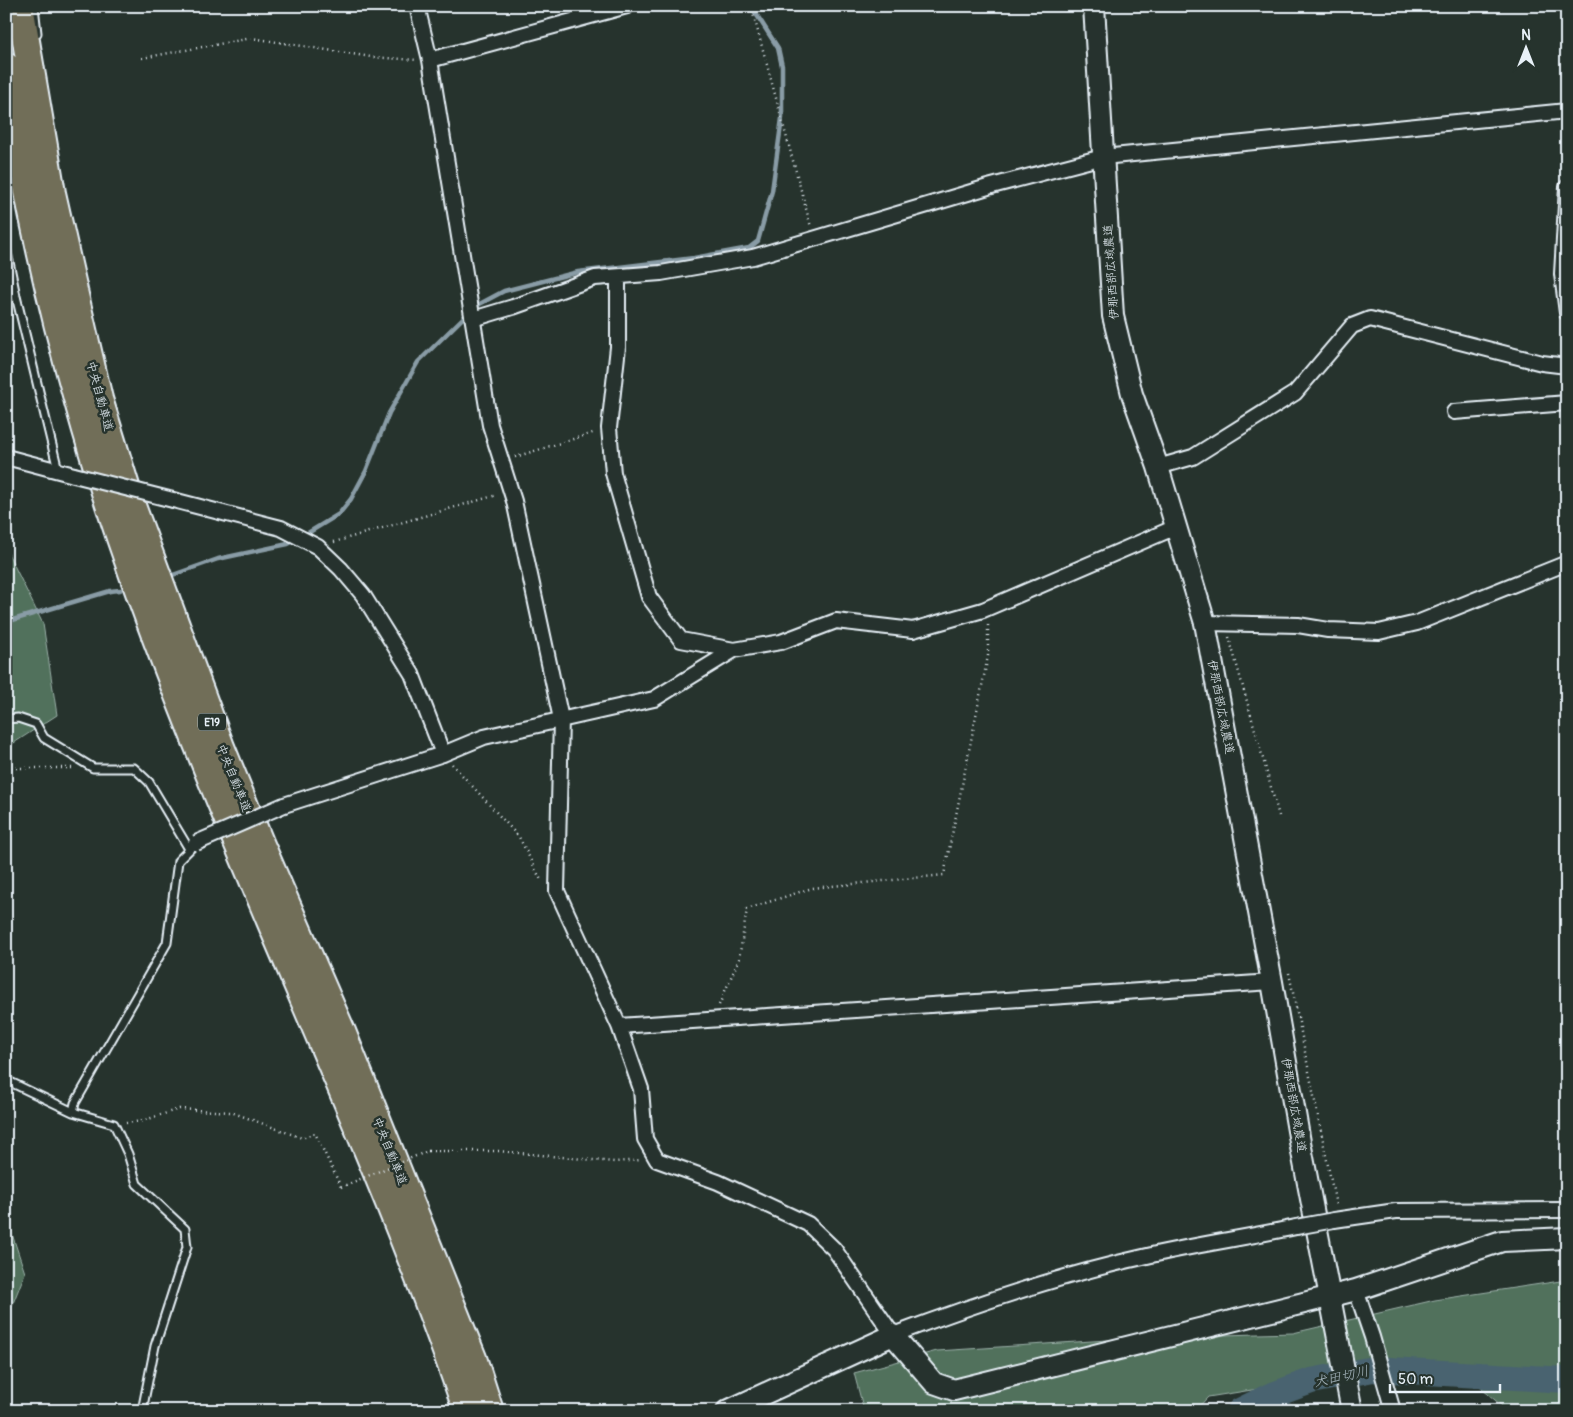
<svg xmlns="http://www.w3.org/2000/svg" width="1573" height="1417" font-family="Pangolin,'Klee One',sans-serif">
<rect width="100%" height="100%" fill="#26332d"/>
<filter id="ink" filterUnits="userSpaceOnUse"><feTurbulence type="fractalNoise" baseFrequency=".02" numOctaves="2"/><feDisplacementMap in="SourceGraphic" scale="10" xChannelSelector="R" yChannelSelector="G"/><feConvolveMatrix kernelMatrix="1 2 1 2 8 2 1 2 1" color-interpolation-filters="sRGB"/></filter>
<g filter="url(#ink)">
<path fill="#51715b" stroke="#9cb1aa" d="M 6,549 L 43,624 L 57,715 L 6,748 Z
M 6,1216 L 25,1273 L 6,1321 Z
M 1567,1280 L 1567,1411 L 1508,1411 L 1456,1367 L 1327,1378 L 1208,1397 L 1195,1411 L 864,1411 L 854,1373 L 937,1351 L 1154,1337 L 1293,1333 L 1435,1300 Z"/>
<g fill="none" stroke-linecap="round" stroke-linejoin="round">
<path stroke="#899ca6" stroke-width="4.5" d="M 474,307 L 504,291 L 578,272 L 694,258 L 749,248 L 758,241 L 772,191 L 782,118 L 782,66 L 778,48 L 751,6
M 303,536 L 339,514 L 351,499 L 366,471 L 389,413 L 418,362 L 468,313
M 170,576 L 218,559 L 288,544 L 296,540
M 6,622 L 110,591 L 120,590"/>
<path stroke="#4a646f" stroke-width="26" d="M 1240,1411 L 1270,1396 L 1311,1381 L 1373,1369 L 1567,1380"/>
<g stroke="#e8f1f8" stroke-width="11">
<path id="lane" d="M 34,6 L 37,33
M 6,247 L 16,296 L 58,470
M 6,719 L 18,718 L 36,724 L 44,738 L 93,768 L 134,768 L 149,782 L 189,849
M 6,1080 L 73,1112
M 142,1411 L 155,1346 L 187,1247 L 185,1229 L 137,1184 L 128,1154 L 114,1124 L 73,1112 L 75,1103 L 167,943 L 178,861 L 196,843"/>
</g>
<g stroke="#e8f1f8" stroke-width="18">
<path id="street" d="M 417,6 L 430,60 L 490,425 L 514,501 L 561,719 L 557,891 L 619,1026 L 641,1089 L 645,1139 L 657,1160 L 718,1182 L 808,1224 L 834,1249 L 893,1335 C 975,1304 1057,1276 1143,1257 C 1193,1245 1245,1238 1296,1227
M 430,60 L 627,6
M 1567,187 L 1562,274 L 1567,313
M 618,277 L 618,347 L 609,428 L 613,473 L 649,597 L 681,640 L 734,650
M 473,319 L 513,307 L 595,278 L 661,273 L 753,257 L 988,187 L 1103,157 L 1567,111
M 1454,412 L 1567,403
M 6,457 L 74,475
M 1158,467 L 1193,457 L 1295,393 L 1352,326 L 1370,319 L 1542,363 L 1567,366
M 173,500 L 281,528 L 318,547 L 341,569 L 363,595 L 412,674 L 443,754
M 1205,623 L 1298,625 L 1328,630 L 1379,632 L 1417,623 L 1567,563
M 284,805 L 443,754 L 484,737 L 654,699 L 734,650 L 781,642 L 836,621 L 913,630 L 983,610 L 1176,527
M 619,1026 L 1272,982
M 1334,1220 L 1396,1211 L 1567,1210
M 1356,1290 L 1372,1337 L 1393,1411"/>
</g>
<g stroke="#e8f1f8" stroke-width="24">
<path id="secondary" d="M 1094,6 L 1113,316 L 1132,394 L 1158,467 L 1205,623 L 1272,982 L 1300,1142 L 1352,1411
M 727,1411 L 893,1335 L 934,1383 L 954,1390 L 1356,1290 L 1502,1241 L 1567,1238"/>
</g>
<g stroke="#e8f1f8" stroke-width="30">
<path id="highway" d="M 20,6 L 52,193 L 75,295 L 99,399 L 132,506 L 221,747 L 261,845 L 343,1034 L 473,1358 L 490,1411
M 6,66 C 23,179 47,292 78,402 C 111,522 155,639 201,754 C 288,973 391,1187 467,1411"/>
</g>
<path stroke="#e8f1f8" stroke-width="2.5" stroke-dasharray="1 4" stroke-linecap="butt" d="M 751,6 L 811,227
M 142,58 L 252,38 L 371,57 L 417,60
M 515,457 L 596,432
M 334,542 L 497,495
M 1229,637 L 1279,816
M 452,764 L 519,837 L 542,882
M 6,768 L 72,768
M 1289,973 L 1336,1205
M 719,1005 L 739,959 L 747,909 L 812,888 L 944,875 L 988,656 L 988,622
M 126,1123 L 142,1121 L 179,1109 L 231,1112 L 302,1138 L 315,1133 L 341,1187
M 428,1151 L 499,1151 L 614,1162 L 641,1160"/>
<use href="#lane" stroke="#26332d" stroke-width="7"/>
<use href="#street" stroke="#26332d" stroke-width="14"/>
<use href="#secondary" stroke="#26332d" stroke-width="20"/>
<use href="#highway" stroke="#716e59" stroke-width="26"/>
<g stroke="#e8f1f8" stroke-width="18" stroke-linecap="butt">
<path id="street-bridge" d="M 74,475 L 173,500
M 196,843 L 284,805
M 1296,1227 L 1334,1220"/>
</g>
<path stroke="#e8f1f8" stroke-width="2.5" stroke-dasharray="1 4" stroke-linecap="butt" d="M 341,1187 L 428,1151"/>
<use href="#street-bridge" stroke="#26332d" stroke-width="14"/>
</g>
</g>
<g text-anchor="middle" stroke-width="5" stroke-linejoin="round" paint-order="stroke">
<rect fill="#26332d" stroke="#aeb8bb" stroke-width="1" x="198" y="713.5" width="28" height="17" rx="4"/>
<g font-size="11" font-weight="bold" fill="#e8f1f8">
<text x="212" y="726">E19</text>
</g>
<g font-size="12" fill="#e8f1f8" stroke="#26332d">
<text transform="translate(1111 272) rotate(-94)" y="4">伊那西部広域農道</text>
<text transform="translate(100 396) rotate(75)" y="4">中央自動車道</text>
<text transform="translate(1221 707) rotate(79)" y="4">伊那西部広域農道</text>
<text transform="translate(234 778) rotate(68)" y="4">中央自動車道</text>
<text transform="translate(1294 1105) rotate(80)" y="4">伊那西部広域農道</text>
<text transform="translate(390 1151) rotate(68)" y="4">中央自動車道</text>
</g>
<g font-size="14" font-style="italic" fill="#a9b9c1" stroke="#26332d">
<text transform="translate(1341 1376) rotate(-12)" y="5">犬田切川</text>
</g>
</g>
<rect width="1573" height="1417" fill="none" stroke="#26332d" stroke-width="25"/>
<rect x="12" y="12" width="1548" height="1392" fill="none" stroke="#e8f1f8" stroke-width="2" filter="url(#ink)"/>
<g transform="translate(1526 48)" stroke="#26332d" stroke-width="4" paint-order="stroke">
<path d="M0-4L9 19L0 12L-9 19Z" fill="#e8f1f8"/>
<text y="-8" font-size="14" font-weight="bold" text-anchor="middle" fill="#e8f1f8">N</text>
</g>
<path d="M1390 1384v8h110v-8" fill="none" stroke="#e8f1f8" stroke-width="2.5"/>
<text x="1398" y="1384" font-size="15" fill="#e8f1f8" stroke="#26332d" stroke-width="4" paint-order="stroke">50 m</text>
</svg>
